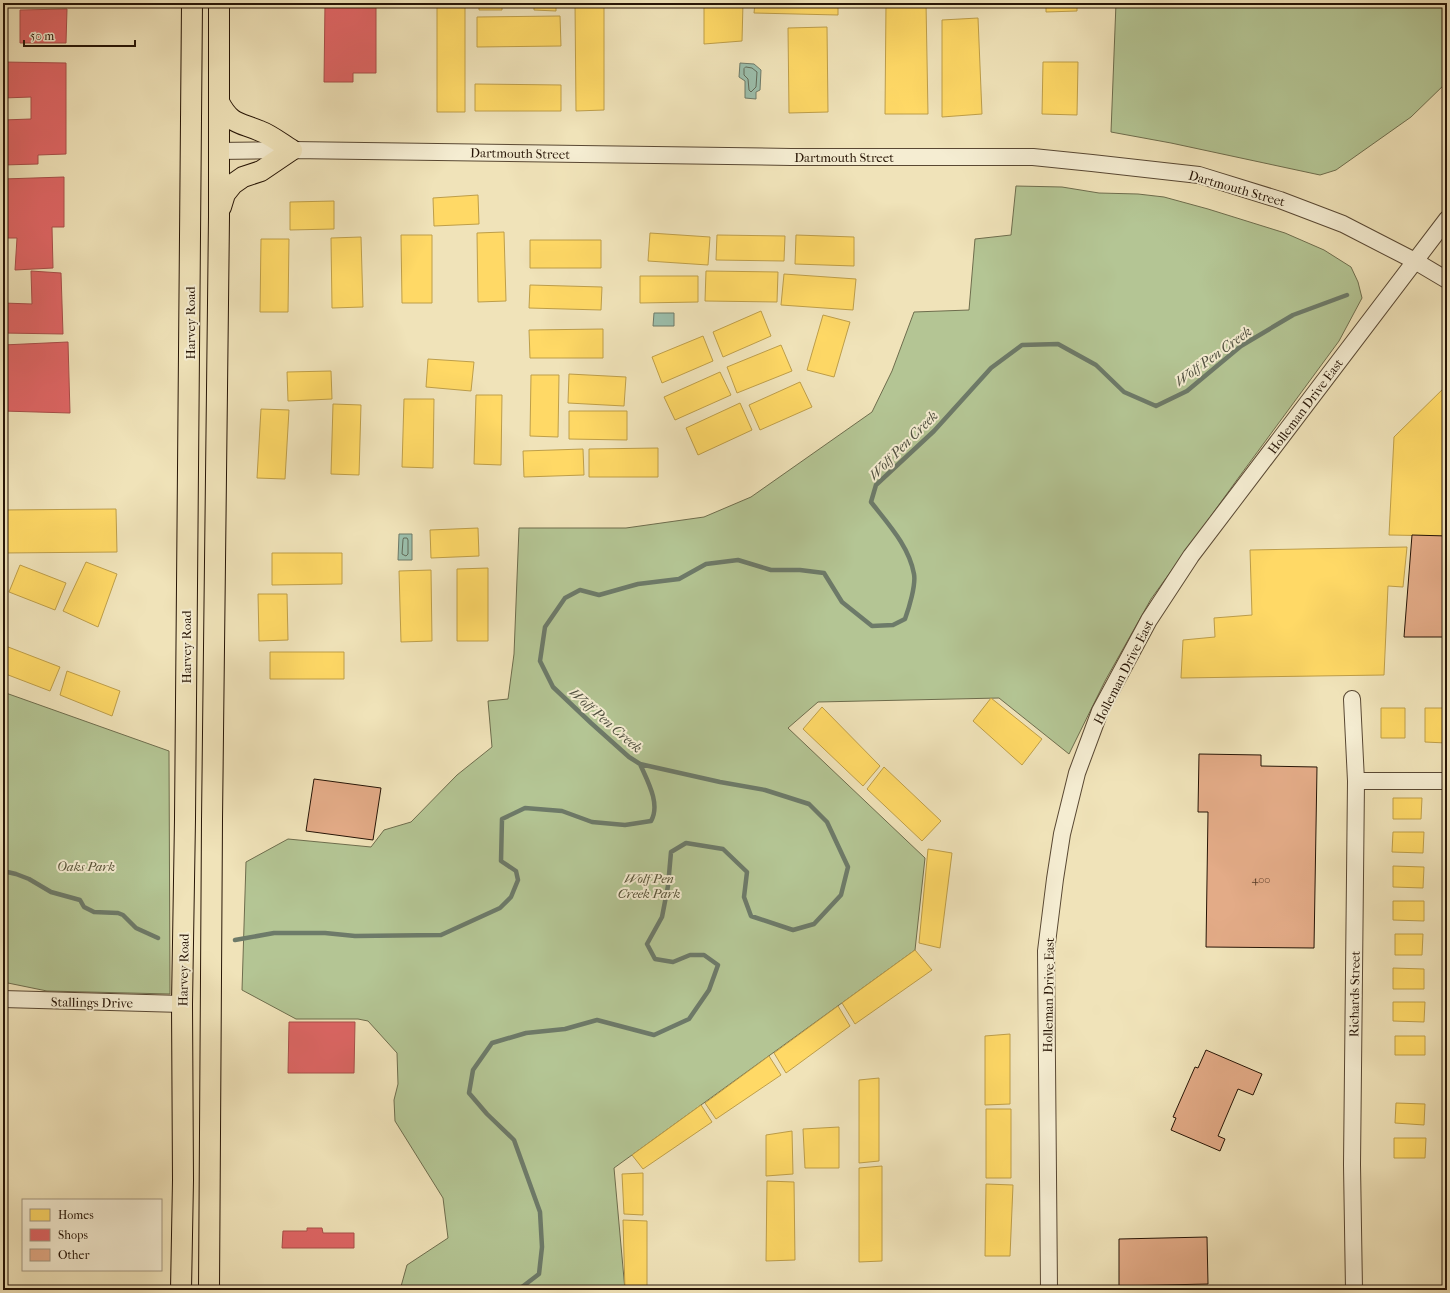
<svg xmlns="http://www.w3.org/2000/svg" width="1450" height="1293" font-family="'IM FELL French Canon',serif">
<rect width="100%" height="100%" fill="#f0e3b9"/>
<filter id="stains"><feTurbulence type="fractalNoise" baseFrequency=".005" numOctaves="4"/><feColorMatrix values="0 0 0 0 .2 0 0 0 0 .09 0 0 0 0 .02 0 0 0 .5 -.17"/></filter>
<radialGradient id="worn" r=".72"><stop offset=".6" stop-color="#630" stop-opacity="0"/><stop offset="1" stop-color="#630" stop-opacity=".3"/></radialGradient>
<path fill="#b4c594" stroke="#6e6d4d" d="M 1116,3 L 1447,3 L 1447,82 L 1411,117 L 1336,170 L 1320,175 L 1171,143 L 1111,132 Z
M 1016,186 L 1062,187 L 1099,193 L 1138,194 L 1164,197 L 1208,209 L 1285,233 L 1324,250 L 1351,267 L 1358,282 L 1362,298 L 1339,341 L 1239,477 L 1151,599 L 1105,681 L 1069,754 L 999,698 L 818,702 L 788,728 L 925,858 L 915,950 L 614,1168 L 625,1290 L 400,1290 L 407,1265 L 448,1238 L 443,1198 L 395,1121 L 394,1100 L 398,1084 L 397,1053 L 368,1021 L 358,1019 L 296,1019 L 242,990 L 246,862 L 288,839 L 371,847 L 384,830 L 411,822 L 457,775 L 492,747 L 488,701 L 508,699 L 514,654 L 519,528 L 626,528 L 704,517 L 751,497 L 872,412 L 892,371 L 914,312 L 969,310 L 975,239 L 1011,235 Z
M 3,692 L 169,751 L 170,994 L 47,991 L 3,982 Z"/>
<path fill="#9bbeab" stroke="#6d7a69" d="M 740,63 L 754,64 L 761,70 L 760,90 L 756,92 L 756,99 L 745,98 L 745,81 L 739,77 Z
M 654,313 L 674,313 L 674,326 L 653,326 Z
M 399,534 L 412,534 L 412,560 L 398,560 Z"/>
<path fill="#ffd966" stroke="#be9e49" d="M 437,3 L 465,3 L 465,112 L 437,112 Z
M 479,3 L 502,3 L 502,10 L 479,10 Z
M 534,3 L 556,3 L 556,11 L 534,10 Z
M 575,3 L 604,3 L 604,110 L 576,111 Z
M 704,3 L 743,3 L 742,41 L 704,44 Z
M 755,3 L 838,3 L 838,15 L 754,13 Z
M 886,3 L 926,3 L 928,114 L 885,114 Z
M 1046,3 L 1077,3 L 1077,11 L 1046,12 Z
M 560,16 L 561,46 L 477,47 L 477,17 Z
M 978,18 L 982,114 L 942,117 L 942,20 Z
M 827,27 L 828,112 L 789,113 L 788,28 Z
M 1043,62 L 1078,62 L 1077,115 L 1042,114 Z
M 475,84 L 561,85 L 561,111 L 475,111 Z
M 478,195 L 479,224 L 434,226 L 433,198 Z
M 334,201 L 334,229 L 290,230 L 290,202 Z
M 504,232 L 506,301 L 478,302 L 477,233 Z
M 650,233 L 710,237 L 708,265 L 648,261 Z
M 401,235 L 432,235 L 432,303 L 402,303 Z
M 717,235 L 785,236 L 784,261 L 716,260 Z
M 796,235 L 854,237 L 854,266 L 795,264 Z
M 361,237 L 363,307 L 332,308 L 331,238 Z
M 261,239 L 289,239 L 288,312 L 260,312 Z
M 530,240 L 601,240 L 601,268 L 530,268 Z
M 706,271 L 778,272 L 777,302 L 705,301 Z
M 784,274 L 856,279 L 853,310 L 781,305 Z
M 640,276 L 698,276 L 698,302 L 640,303 Z
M 530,285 L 602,287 L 601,310 L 529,308 Z
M 761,311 L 771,336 L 723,357 L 713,332 Z
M 823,315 L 850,322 L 834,377 L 807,370 Z
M 603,329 L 603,358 L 530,358 L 529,330 Z
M 703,336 L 713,361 L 662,383 L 652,357 Z
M 781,345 L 792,371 L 737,393 L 727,367 Z
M 428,359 L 474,362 L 471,391 L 426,387 Z
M 331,371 L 332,399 L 288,401 L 287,372 Z
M 720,372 L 731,395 L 675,420 L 664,397 Z
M 569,374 L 626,377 L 624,406 L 568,403 Z
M 531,375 L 559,375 L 558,437 L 530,436 Z
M 800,382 L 812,407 L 760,430 L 749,405 Z
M 1447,385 L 1447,536 L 1389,535 L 1394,437 Z
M 476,395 L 502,395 L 501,465 L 474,464 Z
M 404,399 L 434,399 L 433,468 L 402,467 Z
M 740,403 L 752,430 L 698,455 L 686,428 Z
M 333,404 L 361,405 L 359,475 L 331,474 Z
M 261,409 L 289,410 L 285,479 L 257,478 Z
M 569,411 L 627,411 L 627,440 L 569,439 Z
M 658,448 L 658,477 L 589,477 L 589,449 Z
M 583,449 L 584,475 L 524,477 L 523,451 Z
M 116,509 L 117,552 L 3,553 L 3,510 Z
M 478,528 L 479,556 L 431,558 L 430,530 Z
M 1407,547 L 1403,587 L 1388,586 L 1384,675 L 1181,678 L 1183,640 L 1215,637 L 1214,618 L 1252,615 L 1250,550 Z
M 272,553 L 342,553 L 342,584 L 272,585 Z
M 86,562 L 117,574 L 98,627 L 63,611 Z
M 20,565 L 66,583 L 55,610 L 9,592 Z
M 488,568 L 488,641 L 457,641 L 457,569 Z
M 431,570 L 432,641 L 401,642 L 399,571 Z
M 258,594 L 287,594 L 288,640 L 259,641 Z
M 3,645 L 60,667 L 50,691 L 3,673 Z
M 270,652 L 344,652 L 344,679 L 270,679 Z
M 67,671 L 120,691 L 112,716 L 60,695 Z
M 991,698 L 1042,739 L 1022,765 L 973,721 Z
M 822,707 L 880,766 L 863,786 L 803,729 Z
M 1381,708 L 1405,708 L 1405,738 L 1381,738 Z
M 1425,708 L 1447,708 L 1446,743 L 1425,742 Z
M 884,767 L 941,821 L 922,841 L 867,789 Z
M 1393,798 L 1422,798 L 1421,819 L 1393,819 Z
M 1393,832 L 1424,832 L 1423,853 L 1392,852 Z
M 928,849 L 952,853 L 940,948 L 919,943 Z
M 1393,866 L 1424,867 L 1423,888 L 1393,887 Z
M 1393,901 L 1424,901 L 1424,921 L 1393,920 Z
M 1395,934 L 1423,934 L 1422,955 L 1395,955 Z
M 915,950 L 932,970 L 855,1024 L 842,1003 Z
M 1393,968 L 1424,969 L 1424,989 L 1393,989 Z
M 1393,1002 L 1425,1002 L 1424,1022 L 1393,1021 Z
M 838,1006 L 850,1026 L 786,1073 L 774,1053 Z
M 1010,1034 L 1010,1104 L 985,1105 L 985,1036 Z
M 1395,1036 L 1425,1036 L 1425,1055 L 1395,1055 Z
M 769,1056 L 781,1075 L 716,1119 L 705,1103 Z
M 879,1078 L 879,1161 L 859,1163 L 859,1080 Z
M 1396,1103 L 1425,1104 L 1424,1125 L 1395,1123 Z
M 701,1105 L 712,1122 L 643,1169 L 632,1155 Z
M 986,1109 L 1011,1109 L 1011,1178 L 986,1178 Z
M 839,1127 L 839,1168 L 805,1168 L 803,1129 Z
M 792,1131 L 793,1174 L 766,1176 L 766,1135 Z
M 1394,1138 L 1426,1138 L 1425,1158 L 1394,1158 Z
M 882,1166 L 882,1261 L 859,1262 L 859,1168 Z
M 643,1173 L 643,1215 L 624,1214 L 622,1174 Z
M 767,1181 L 794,1182 L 795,1260 L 766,1261 Z
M 986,1184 L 1013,1185 L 1010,1256 L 985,1256 Z
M 623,1220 L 647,1221 L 647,1289 L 625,1290 Z"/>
<path fill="#e06666" stroke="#a84e49" d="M 325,3 L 376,3 L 376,73 L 353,73 L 353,82 L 324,82 Z
M 67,9 L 66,43 L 20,43 L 20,10 Z
M 3,62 L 66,63 L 66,154 L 38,155 L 38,164 L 3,165 L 3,120 L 31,119 L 31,97 L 3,98 Z
M 64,177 L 64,227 L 52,227 L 53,268 L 15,270 L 17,238 L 3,238 L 3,179 Z
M 31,271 L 61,273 L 63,334 L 3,333 L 3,303 L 32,304 Z
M 68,342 L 70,413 L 3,411 L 3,345 Z
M 289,1022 L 355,1022 L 354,1073 L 288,1073 Z
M 307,1228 L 322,1228 L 323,1233 L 354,1233 L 354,1248 L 282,1248 L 283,1231 L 307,1231 Z"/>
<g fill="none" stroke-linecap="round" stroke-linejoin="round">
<path stroke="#616a58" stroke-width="1" d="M 746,67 L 752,68 L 757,72 L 756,87 L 751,92 L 749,90 L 748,79 L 744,75 L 744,69 Z
M 404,538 L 407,538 L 408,540 L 408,554 L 406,556 L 402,554 L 403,540 Z"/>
<path stroke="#6d7a69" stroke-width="4.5" d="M 3,871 L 16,874 L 29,879 L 51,892 L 80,900 L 84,907 L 94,912 L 118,913 L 123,915 L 136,928 L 158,938
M 235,940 L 274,933 L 325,933 L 355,936 L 441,935 L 500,908 L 511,897 L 518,880 L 516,871 L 501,861 L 502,819 L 525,808 L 562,811 L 592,822 L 625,825 L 651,821 C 661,804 647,780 640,764
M 513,1290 L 522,1287 L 539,1274 L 542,1247 L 540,1212 L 514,1140 L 487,1114 L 469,1093 L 473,1070 L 492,1043 L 526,1033 L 565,1029 L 597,1020 L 654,1035 L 689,1019 L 709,990 L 718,965 L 704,955 L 690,955 L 673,962 L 655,959 L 647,944 L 662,917 L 668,886 L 671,852 L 686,843 L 723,849 L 747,872 L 744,897 L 751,916 L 793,930 L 814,924 L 841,895 L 848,867 L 827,822 L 809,804 L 765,790 L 720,782 L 640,764 L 629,757 L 591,723 L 553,687 L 540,661 L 545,627 L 565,598 L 580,590 L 599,595 L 638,584 L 679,579 L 706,564 L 738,560 L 771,570 L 800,570 L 824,573 L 842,602 L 872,626 L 893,625 L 905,619 C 909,608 916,585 914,574 C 909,546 888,524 871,502 L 876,485 L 934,431 L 991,368 L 1022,345 L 1058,344 L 1096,365 L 1124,392 L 1156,406 L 1187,391 L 1241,346 L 1293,315 L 1347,295"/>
</g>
<path fill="#e3ab87" stroke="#271506" d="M 1412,535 L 1447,536 L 1447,637 L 1404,637 Z
M 1199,754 L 1261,755 L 1261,766 L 1317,767 L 1314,948 L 1206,947 L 1208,812 L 1198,812 Z
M 314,779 L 381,788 L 373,840 L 306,831 Z
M 1206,1050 L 1262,1074 L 1253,1095 L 1238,1089 L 1218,1136 L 1225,1139 L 1220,1151 L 1171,1130 L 1176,1118 L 1173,1117 L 1195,1067 L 1198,1068 Z
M 1207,1237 L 1208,1284 L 1119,1286 L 1119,1239 Z"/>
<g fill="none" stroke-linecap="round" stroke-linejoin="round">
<g stroke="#594833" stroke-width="18">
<path id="minor" d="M 218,151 L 292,150 L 791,157 L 1033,157 L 1092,163 L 1199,175 L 1280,200 L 1343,224 L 1415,261 L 1447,280
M 1352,699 L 1356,781 L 1352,1165 L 1354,1290
M 1356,781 L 1447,781
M 3,999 L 182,1004
M 1049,1290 L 1046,951 L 1055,879 L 1062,834 L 1077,773 L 1100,711 L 1149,620 L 1191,556 L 1447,219"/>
</g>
<g stroke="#271506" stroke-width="22">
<path id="major" d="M 219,102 C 231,125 239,122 260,131 C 271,135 282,144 292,150 L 261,171 L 243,177 L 233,184 L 225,194 L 221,207
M 181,1290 L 183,1180 L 182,1004 L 185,819 L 192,3
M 209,1290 L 212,820 L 219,217 L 219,3"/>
</g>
<use href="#minor" stroke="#f5edd2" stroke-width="16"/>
<use href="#major" stroke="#f0e3b9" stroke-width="20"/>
</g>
<g text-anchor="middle" stroke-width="4" stroke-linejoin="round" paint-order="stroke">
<g font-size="11" fill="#563a26">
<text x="1261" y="883">400</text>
</g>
<g font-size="13" fill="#271506" stroke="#f5edd2">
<text transform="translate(520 153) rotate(1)" y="5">Dartmouth Street</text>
<text x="844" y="162">Dartmouth Street</text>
<text transform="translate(1237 188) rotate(16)" y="5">Dartmouth Street</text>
<text transform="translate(190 323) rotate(-90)" y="5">Harvey Road</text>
<text transform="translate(1305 406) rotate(-53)" y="5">Holleman Drive East</text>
<text transform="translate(186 647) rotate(-90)" y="5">Harvey Road</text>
<text transform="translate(1123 672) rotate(-63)" y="5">Holleman Drive East</text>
<text transform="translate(183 970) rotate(-89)" y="5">Harvey Road</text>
<text transform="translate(1354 994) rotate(-89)" y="5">Richards Street</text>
<text transform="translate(1048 995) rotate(-89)" y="5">Holleman Drive East</text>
<text transform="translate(92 1002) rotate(1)" y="5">Stallings Drive</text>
</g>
<g font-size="13" font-style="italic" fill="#585338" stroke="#f5edd2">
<text x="86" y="871">Oaks Park</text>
<text x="649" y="883">Wolf Pen<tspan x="649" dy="15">Creek Park</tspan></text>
</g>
<g font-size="14" font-style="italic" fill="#505040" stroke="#f5edd2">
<text transform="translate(1213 356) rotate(-36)" y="5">Wolf Pen Creek</text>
<text transform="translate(903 445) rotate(-45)" y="5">Wolf Pen Creek</text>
<text transform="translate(606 720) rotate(41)" y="5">Wolf Pen Creek</text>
</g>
</g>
<rect width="1450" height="1293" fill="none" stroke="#f0e3b9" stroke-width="16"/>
<rect x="4" y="4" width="1442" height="1285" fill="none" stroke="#271506" stroke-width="2"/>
<rect x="8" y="8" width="1434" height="1277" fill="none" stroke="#271506"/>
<rect x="22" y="1199" width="140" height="72" fill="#f5edd2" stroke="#a39780"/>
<rect x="30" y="1209" width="20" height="12" fill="#ffd966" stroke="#a39780"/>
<text x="58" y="1219" font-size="12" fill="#271506">Homes</text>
<rect x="30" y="1229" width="20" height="12" fill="#e06666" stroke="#a39780"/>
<text x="58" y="1239" font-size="12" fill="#271506">Shops</text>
<rect x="30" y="1249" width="20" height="12" fill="#e3ab87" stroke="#a39780"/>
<text x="58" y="1259" font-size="12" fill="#271506">Other</text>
<path d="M24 40v6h111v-6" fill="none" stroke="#271506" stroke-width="2"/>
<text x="30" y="40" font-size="12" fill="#271506" stroke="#f5edd2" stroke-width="3" paint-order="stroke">50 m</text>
<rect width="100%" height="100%" filter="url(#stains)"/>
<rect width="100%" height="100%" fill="url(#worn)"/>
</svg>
